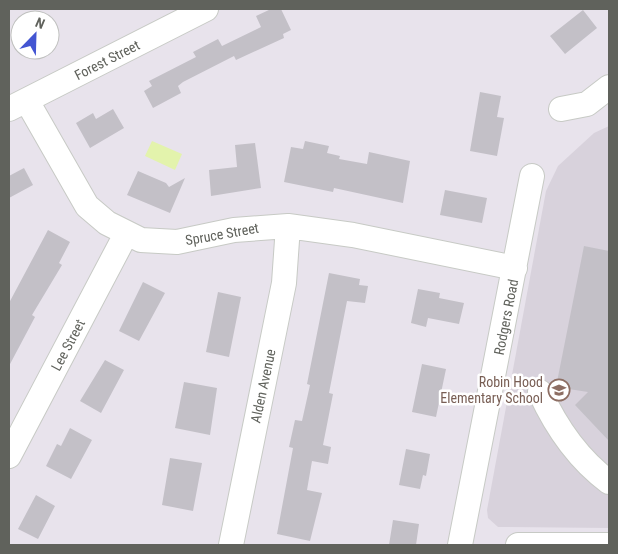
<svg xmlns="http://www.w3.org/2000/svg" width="618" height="554" font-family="'Roboto Condensed',sans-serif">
<rect width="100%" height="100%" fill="#e8e3ec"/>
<path fill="#d8d2dc" d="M 609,126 L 609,528 L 498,527 L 488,518 L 487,510 L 546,191 L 558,166 L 594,133 Z"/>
<path fill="#e3f3ac" d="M 152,141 L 182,154 L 175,170 L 145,156 Z"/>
<path fill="#c3c0c7" d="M 271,9 L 281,9 L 291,30 L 283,34 L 284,38 L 236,60 L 234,56 L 183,82 L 178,86 L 181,93 L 153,108 L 144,91 L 152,86 L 149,81 L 196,57 L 193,52 L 218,39 L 222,46 L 261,27 L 256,16 Z
M 583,10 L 597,28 L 565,54 L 550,36 Z
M 480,92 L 501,96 L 497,117 L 504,118 L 497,156 L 470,151 Z
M 113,109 L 124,128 L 90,148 L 76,123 L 93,113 L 96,119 Z
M 305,141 L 329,146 L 327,153 L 340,156 L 339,159 L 367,164 L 369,152 L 410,161 L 403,203 L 334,188 L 333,192 L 284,182 L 291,147 L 303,149 Z
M 255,143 L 261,188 L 211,196 L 209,170 L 237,167 L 235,145 Z
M 24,168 L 33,185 L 9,198 L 9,176 Z
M 138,171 L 166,183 L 169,187 L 185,178 L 170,213 L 127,195 Z
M 445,190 L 487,198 L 482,223 L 440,215 Z
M 48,230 L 70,242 L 59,263 L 62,265 L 32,315 L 35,317 L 9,366 L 9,303 Z
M 584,246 L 609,251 L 609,441 L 575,405 L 588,392 L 556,387 Z
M 329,273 L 360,279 L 359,285 L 368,286 L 365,303 L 347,301 L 329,393 L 333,394 L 323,445 L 331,447 L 328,464 L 312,461 L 307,490 L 322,493 L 310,541 L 277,534 L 293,448 L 289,447 L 295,420 L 302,421 L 310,385 L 307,384 Z
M 143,282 L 165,293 L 139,341 L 119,331 Z
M 418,289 L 440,293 L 439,298 L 464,303 L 459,324 L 428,318 L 426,327 L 411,323 Z
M 218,292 L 241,297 L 229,357 L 206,352 Z
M 105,360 L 124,370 L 101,413 L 80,401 Z
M 422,364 L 446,369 L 436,417 L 412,412 Z
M 184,382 L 217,388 L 210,435 L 175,428 Z
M 70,428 L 92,440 L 71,479 L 46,466 L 57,444 L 61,446 Z
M 406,449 L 430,454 L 426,476 L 423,475 L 420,489 L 399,485 Z
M 170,458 L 202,463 L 193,511 L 162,505 Z
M 36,495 L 55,506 L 38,539 L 18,529 Z
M 393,520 L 419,524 L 416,545 L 389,545 Z"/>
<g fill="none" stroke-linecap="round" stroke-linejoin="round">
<g stroke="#c7cac5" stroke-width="26">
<path id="minor" d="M 27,101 L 87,206 L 107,223 L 141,240 L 177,242 L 234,230 L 288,226 L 353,235 L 515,268
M 9,109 L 206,9
M 561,109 L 587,104 L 609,87
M 540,392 C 556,427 578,459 609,482
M 9,456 L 126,234
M 231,545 L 284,283 L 288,226
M 460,545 L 532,176
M 518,545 L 609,545"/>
</g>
<use href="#minor" stroke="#fff" stroke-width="24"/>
</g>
<defs>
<g id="school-ring" transform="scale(1.125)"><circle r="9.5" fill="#fff" stroke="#8d6e63" stroke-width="1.5"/><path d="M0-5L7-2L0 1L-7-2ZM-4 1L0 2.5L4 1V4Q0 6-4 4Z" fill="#8d6e63"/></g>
</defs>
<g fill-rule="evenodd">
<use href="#school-ring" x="559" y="390"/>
</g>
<g text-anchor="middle" stroke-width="5" stroke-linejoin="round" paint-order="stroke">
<g font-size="14" fill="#60625c" stroke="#fff">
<text transform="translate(107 60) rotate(-27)" y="5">Forest Street</text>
<text transform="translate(222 234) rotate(-10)" y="5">Spruce Street</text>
<text transform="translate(506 317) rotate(-79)" y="5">Rodgers Road</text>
<text transform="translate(68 345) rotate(-62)" y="5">Lee Street</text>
<text transform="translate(263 386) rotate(-78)" y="5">Alden Avenue</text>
</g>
<g font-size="14" fill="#785e54" stroke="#fff" text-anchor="end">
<text x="543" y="387">Robin Hood<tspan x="543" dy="16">Elementary School</tspan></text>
</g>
</g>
<rect width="618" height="554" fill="none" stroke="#60625c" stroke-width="20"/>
<g transform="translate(35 35) rotate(23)"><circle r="24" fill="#ffffff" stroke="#bfc0be"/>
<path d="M0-4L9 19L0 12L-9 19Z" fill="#4355d2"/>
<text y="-8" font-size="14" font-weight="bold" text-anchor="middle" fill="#60625c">N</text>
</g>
</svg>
